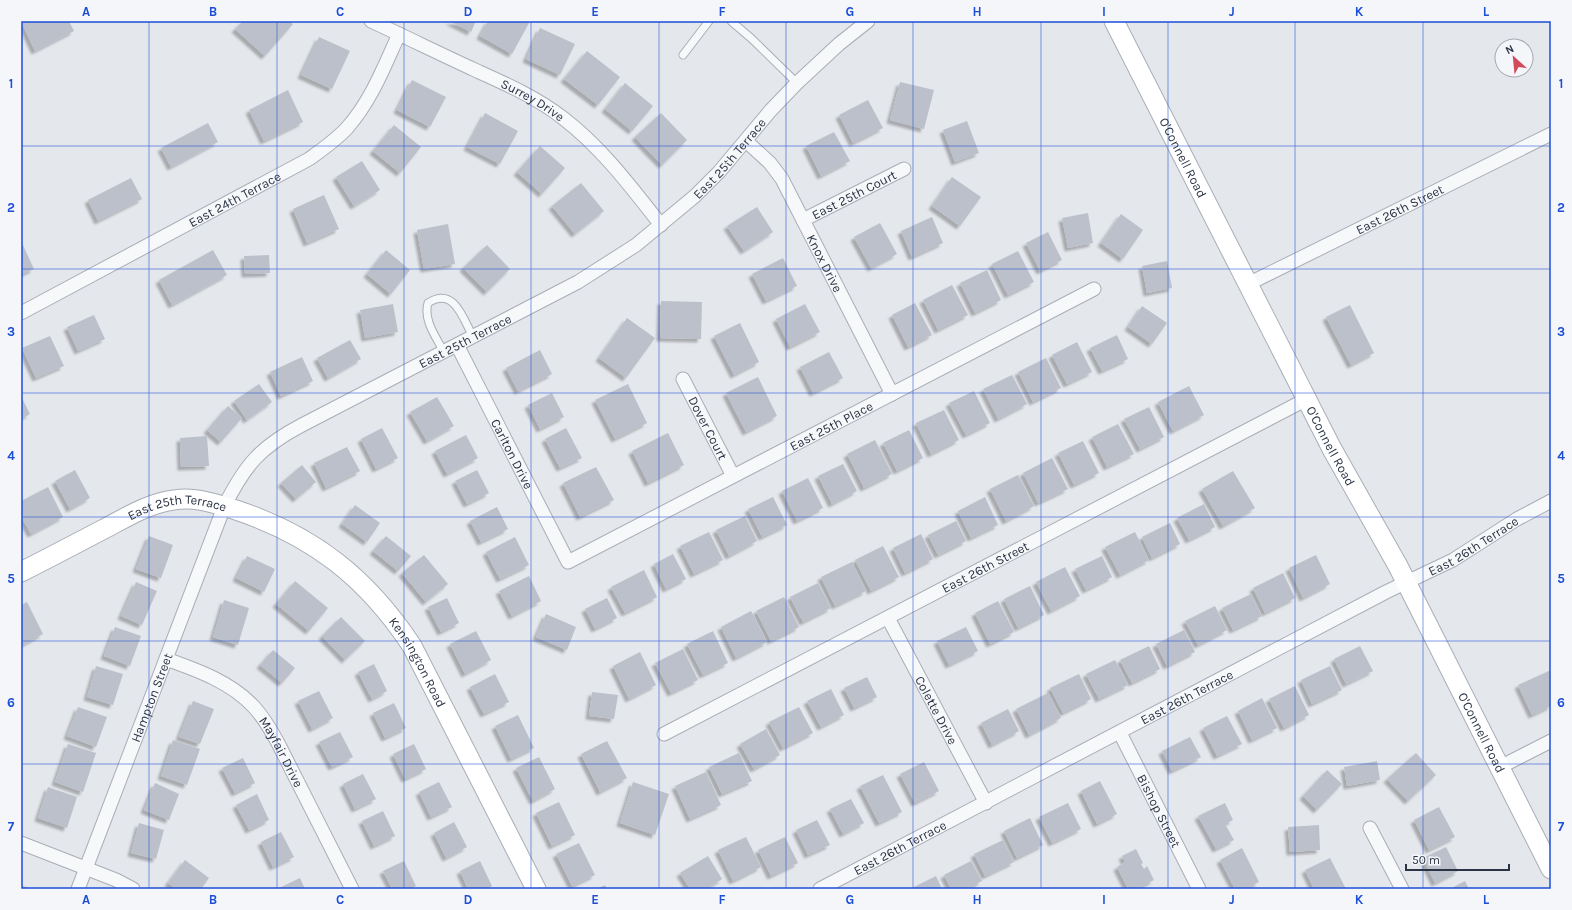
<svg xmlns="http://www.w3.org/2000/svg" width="1572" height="910" font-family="Karla,sans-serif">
<defs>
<filter id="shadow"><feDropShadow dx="-3.5" dy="3.5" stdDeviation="1" flood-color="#0004"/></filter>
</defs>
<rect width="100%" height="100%" fill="#e4e7ec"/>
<path fill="#bbc0ca" filter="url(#shadow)" d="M 21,21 L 69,21 L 74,31 L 35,51 Z
M 243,21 L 289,21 L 293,24 L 265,56 L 235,29 Z
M 449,21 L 476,21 L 471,32 Z
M 488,21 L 526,21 L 529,23 L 512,54 L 480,36 Z
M 540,28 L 575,44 L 560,75 L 526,59 Z
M 319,37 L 350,51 L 332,89 L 301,75 Z
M 587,51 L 620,77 L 598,105 L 564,79 Z
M 412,80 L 446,97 L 430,127 L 397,110 Z
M 900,82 L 934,90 L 924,129 L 890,120 Z
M 625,83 L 653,106 L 632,131 L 605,109 Z
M 288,90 L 303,122 L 264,141 L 249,110 Z
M 868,100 L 883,128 L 853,143 L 839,115 Z
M 485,113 L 518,131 L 500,164 L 467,147 Z
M 661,113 L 687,140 L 662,165 L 635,137 Z
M 967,121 L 979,153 L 955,162 L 943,130 Z
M 208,123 L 218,142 L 171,167 L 161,148 Z
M 394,125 L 421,147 L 400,173 L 373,151 Z
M 834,132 L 850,161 L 821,176 L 806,146 Z
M 540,146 L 565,168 L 542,194 L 517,172 Z
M 362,161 L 380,190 L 354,206 L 336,177 Z
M 952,177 L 981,197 L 960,226 L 932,206 Z
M 131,178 L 142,199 L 98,221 L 88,200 Z
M 581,183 L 604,211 L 575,234 L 552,206 Z
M 324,195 L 339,229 L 307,243 L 293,209 Z
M 757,207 L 773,232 L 744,251 L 727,226 Z
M 1088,213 L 1093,243 L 1068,248 L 1062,218 Z
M 1121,214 L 1143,230 L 1123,259 L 1101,243 Z
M 932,217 L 943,243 L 912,257 L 901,231 Z
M 880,223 L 897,254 L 871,268 L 854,237 Z
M 448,224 L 455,264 L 424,269 L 417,230 Z
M 1048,232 L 1062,260 L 1040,271 L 1026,243 Z
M 21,241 L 34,269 L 21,275 Z
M 487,245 L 510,269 L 487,292 L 463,268 Z
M 213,250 L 227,275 L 172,305 L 159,280 Z
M 386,250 L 410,270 L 391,294 L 367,274 Z
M 1018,251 L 1034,282 L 1008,295 L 992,264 Z
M 269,255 L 270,273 L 245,274 L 244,256 Z
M 783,258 L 797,286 L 766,301 L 752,274 Z
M 1167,261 L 1172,288 L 1147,293 L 1142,266 Z
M 987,270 L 1001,300 L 975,313 L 960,283 Z
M 952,285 L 968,315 L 938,330 L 923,300 Z
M 661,301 L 702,302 L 701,339 L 660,338 Z
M 915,303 L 932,335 L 908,347 L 892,315 Z
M 393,304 L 398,332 L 365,338 L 360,310 Z
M 805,304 L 820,332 L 790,347 L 776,319 Z
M 1350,305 L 1374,353 L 1351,365 L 1326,317 Z
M 1142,306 L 1167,323 L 1152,344 L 1128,327 Z
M 94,315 L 105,339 L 78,351 L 67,327 Z
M 627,318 L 655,338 L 626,378 L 599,358 Z
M 740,323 L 759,362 L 734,375 L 714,336 Z
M 1117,335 L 1128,359 L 1102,371 L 1090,348 Z
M 50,336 L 64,366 L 36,378 L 22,348 Z
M 350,340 L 361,359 L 328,378 L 317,358 Z
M 1077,342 L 1092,372 L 1067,384 L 1052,355 Z
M 540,350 L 552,374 L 518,391 L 506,368 Z
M 829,352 L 843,378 L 813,393 L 800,367 Z
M 302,357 L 313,381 L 281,396 L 270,372 Z
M 1046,358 L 1061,388 L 1033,402 L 1018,372 Z
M 1012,375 L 1027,404 L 998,419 L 983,389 Z
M 758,377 L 777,416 L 746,432 L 726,393 Z
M 259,384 L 272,402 L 247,420 L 234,401 Z
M 628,384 L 647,423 L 615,439 L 595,400 Z
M 1189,386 L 1204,415 L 1173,431 L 1158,402 Z
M 974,391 L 990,423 L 966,435 L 949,403 Z
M 552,393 L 564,417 L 540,429 L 528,405 Z
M 21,396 L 30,414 L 21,419 Z
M 437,397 L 454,426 L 427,441 L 410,412 Z
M 228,406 L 242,418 L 221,442 L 207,430 Z
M 1149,407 L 1164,437 L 1140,449 L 1124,419 Z
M 944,410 L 959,440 L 931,454 L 916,423 Z
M 1118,424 L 1134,454 L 1107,467 L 1092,437 Z
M 382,428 L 398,458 L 376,469 L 361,439 Z
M 566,428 L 582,458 L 560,468 L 545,439 Z
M 909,430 L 923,458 L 897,471 L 883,443 Z
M 668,433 L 684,465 L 648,483 L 632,451 Z
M 466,435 L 478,458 L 447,474 L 435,451 Z
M 207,436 L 209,466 L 181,467 L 180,438 Z
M 875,440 L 892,474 L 864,488 L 847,454 Z
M 1083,441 L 1099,473 L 1074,485 L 1058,453 Z
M 347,447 L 360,471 L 326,488 L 314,463 Z
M 1052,458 L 1068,489 L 1038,503 L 1023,473 Z
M 843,464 L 857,491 L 832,504 L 818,476 Z
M 302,465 L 316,482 L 296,499 L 281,483 Z
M 596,467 L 614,500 L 580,517 L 563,483 Z
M 75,470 L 90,498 L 70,509 L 55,481 Z
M 477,470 L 489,493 L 467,504 L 455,481 Z
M 1233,471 L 1255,508 L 1223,526 L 1202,489 Z
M 1018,475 L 1034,506 L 1006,521 L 990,489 Z
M 808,478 L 823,508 L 797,521 L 782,491 Z
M 48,487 L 63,517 L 31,534 L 21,516 L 21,501 Z
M 773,497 L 787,525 L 762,537 L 748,509 Z
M 985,497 L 998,525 L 971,538 L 958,511 Z
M 1204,504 L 1215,527 L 1189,540 L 1177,518 Z
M 355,505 L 380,523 L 367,542 L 342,524 Z
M 497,507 L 508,529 L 481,542 L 470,521 Z
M 745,516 L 757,541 L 729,556 L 716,530 Z
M 956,521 L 966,541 L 938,555 L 928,535 Z
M 1170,523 L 1180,544 L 1152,558 L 1142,537 Z
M 709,532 L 723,560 L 694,574 L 680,546 Z
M 1135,532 L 1149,560 L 1120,575 L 1105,547 Z
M 921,534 L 933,559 L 905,573 L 893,548 Z
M 149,536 L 173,545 L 161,578 L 136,569 Z
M 386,536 L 411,556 L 398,571 L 373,551 Z
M 515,537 L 529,565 L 500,579 L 486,552 Z
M 883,546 L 899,577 L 871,591 L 855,560 Z
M 673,554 L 686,579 L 666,589 L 654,564 Z
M 424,555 L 448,584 L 426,602 L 402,573 Z
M 1316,555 L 1330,584 L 1303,598 L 1289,568 Z
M 247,556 L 275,569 L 264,592 L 236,578 Z
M 1102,556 L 1112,577 L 1086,590 L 1075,569 Z
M 852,562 L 866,591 L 835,606 L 821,577 Z
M 1065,567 L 1080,596 L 1051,611 L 1036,582 Z
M 644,570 L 657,597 L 625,613 L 611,587 Z
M 1283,573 L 1295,598 L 1265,613 L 1253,588 Z
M 529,576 L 541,601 L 512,616 L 499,591 Z
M 295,581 L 328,608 L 309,631 L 276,604 Z
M 136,582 L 157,591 L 142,625 L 121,616 Z
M 818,583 L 831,608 L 803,622 L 790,597 Z
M 1030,586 L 1044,615 L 1018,628 L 1004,599 Z
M 1251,594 L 1262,616 L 1233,630 L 1222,608 Z
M 784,597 L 799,627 L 771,641 L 756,611 Z
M 447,598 L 459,623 L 441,632 L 428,607 Z
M 607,598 L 617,618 L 595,629 L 585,609 Z
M 224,600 L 249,608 L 238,645 L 213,637 Z
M 998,601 L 1014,632 L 990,644 L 975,613 Z
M 27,602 L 43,634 L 21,646 L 21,605 Z
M 1215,606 L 1227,630 L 1198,645 L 1185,621 Z
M 751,611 L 767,642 L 736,658 L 721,627 Z
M 546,614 L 576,627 L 567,650 L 536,637 Z
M 341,617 L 365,641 L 345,660 L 322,636 Z
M 115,627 L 141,636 L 130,666 L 104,656 Z
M 966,627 L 978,651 L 949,665 L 937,641 Z
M 1184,630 L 1195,652 L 1167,666 L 1156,644 Z
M 476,631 L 491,660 L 465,674 L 450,644 Z
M 713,631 L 728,663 L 703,675 L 687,644 Z
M 1149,646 L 1160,669 L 1132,683 L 1120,660 Z
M 1360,646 L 1373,671 L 1346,684 L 1334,659 Z
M 683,649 L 698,680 L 671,693 L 655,663 Z
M 273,650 L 295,668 L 282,683 L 260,665 Z
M 640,652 L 656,685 L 629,699 L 613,666 Z
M 1115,660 L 1128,685 L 1099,699 L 1086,674 Z
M 374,664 L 387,691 L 372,699 L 358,672 Z
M 96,666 L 123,674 L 113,705 L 87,697 Z
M 1330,666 L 1342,690 L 1312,704 L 1301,680 Z
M 1551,670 L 1551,706 L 1532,715 L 1518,685 Z
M 495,674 L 509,702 L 484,714 L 470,687 Z
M 1079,674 L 1091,699 L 1063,713 L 1050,688 Z
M 867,677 L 877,697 L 854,708 L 844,688 Z
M 1295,686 L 1309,715 L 1284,728 L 1269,699 Z
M 831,689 L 844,715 L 821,727 L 807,701 Z
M 319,691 L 333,718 L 312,729 L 298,701 Z
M 592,692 L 618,695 L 614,719 L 589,716 Z
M 1048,693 L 1061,718 L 1029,735 L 1016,709 Z
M 1262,698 L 1277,728 L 1252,740 L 1238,711 Z
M 193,701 L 214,709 L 200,744 L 179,737 Z
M 394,703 L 406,728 L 385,738 L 373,713 Z
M 78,707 L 107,717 L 96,747 L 67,736 Z
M 799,707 L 813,733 L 783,748 L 769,722 Z
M 1008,709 L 1019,731 L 992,745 L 981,723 Z
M 518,715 L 534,748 L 511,759 L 495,726 Z
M 1227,716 L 1242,744 L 1217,756 L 1203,728 Z
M 766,729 L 780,755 L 754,769 L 740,744 Z
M 340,732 L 353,757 L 332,767 L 319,742 Z
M 1190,737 L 1201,757 L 1172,771 L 1162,751 Z
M 173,740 L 200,749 L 187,785 L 161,776 Z
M 607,741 L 627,778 L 600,792 L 581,754 Z
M 68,744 L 96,753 L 83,792 L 55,782 Z
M 414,744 L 426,769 L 405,779 L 393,754 Z
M 739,753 L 752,781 L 722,794 L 709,767 Z
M 1416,753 L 1436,775 L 1408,801 L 1387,779 Z
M 539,757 L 555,789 L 533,801 L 516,768 Z
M 243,758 L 255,783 L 235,793 L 222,768 Z
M 1377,761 L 1380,780 L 1347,786 L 1344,767 Z
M 924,762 L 939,791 L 915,803 L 900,774 Z
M 1327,770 L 1342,784 L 1317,810 L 1303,796 Z
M 706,772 L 721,805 L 690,819 L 675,786 Z
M 363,774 L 376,799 L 355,809 L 343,784 Z
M 883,775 L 902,812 L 879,823 L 860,786 Z
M 1100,781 L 1117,814 L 1097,824 L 1081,791 Z
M 439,782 L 452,807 L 431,817 L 419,792 Z
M 633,782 L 669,794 L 655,835 L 620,823 Z
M 155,783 L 179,794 L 169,820 L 144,810 Z
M 48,787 L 77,797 L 67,828 L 38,818 Z
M 257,794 L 269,820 L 249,830 L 236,805 Z
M 851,799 L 864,823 L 843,834 L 830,809 Z
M 559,802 L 575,835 L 552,846 L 536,813 Z
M 1068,803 L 1081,829 L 1052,843 L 1039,817 Z
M 1225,803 L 1233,820 L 1225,824 L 1234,840 L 1216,849 L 1198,816 Z
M 1439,807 L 1455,837 L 1429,850 L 1414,820 Z
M 383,811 L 395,836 L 374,846 L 362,821 Z
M 1030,818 L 1043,845 L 1017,858 L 1004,831 Z
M 817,820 L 830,845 L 808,855 L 796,830 Z
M 454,822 L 467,847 L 446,858 L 434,833 Z
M 139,823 L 164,830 L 156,859 L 131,853 Z
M 1319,825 L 1320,850 L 1290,852 L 1288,827 Z
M 281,832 L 294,857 L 273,867 L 261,842 Z
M 746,837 L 761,867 L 733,881 L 718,850 Z
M 785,837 L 798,863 L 771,876 L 758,850 Z
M 1003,840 L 1014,862 L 985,876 L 974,854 Z
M 579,843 L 595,875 L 572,886 L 556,854 Z
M 1446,847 L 1458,871 L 1435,883 L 1423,858 Z
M 1242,848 L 1259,882 L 1244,889 L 1235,889 L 1220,860 Z
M 1136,849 L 1143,863 L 1141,864 L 1144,869 L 1147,866 L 1154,880 L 1136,889 L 1128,889 L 1117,867 L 1125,862 L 1122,856 Z
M 708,856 L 722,879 L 707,889 L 690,889 L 680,873 Z
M 1330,858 L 1346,889 L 1314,889 L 1305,870 Z
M 185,860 L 209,878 L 201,889 L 177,889 L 168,883 Z
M 404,861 L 416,886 L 410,889 L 392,889 L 383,871 Z
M 480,861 L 492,886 L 487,889 L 468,889 L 460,871 Z
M 971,861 L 982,881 L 966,889 L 951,889 L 944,875 Z
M 936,876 L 942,889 L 910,889 Z
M 300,878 L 305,889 L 277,889 Z
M 1465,881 L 1469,889 L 1450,889 Z
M 21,885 L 32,889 L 21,889 Z
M 605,885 L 607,889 L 597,889 Z"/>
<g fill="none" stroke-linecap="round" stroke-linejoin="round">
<g stroke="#a9aeb7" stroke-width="9">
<path id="lane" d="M 731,21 L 752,39 L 797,83
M 683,55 L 709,21
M 444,352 C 436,337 423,320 428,303 C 454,286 463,318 473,337"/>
</g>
<g stroke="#a9aeb7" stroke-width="15">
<g id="street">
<path id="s1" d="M 371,21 C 406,37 440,54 475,70 C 506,84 536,97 563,118 C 602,148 631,187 661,225"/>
<path id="s2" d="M 746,141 L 770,163 L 782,179 L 892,394"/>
<path id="s3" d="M 803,220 L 904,169"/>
<path id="s4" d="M 1248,284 L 1551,134"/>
<path id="s5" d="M 21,313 L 309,159 C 323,149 336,140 347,128 C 371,101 384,67 399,34"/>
<path id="s6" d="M 457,345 L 568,562 L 1094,289"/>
<path id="s7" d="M 683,379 L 733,476"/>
<path id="s8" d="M 888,618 L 986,803"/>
<path id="s9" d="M 166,659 C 197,670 231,682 254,707 C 264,718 271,730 278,743 L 352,889"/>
<path id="s10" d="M 1120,733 L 1199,889"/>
<path id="s11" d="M 664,734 L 1307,399"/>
<path d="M 1500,767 L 1551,741"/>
<path d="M 1370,828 L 1402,889"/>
<path d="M 21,843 L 116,880 L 133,889"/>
<path id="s12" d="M 78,889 L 224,507 C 245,465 260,447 302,425 L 578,282 L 636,245 L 695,196 L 719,172 L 771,110 L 797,83 L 839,44 L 868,21"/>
<path id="s13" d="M 820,889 L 1386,592 L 1453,560 L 1517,519 L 1551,501"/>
</g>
</g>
<g stroke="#a9aeb7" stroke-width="21">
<g id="secondary">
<path id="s14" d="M 1114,21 L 1332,449 L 1398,566 L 1551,869"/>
<path id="s15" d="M 21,572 C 49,558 77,543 104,529 C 127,517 149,503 174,500 C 195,496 216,504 236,510 C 314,536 367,578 412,646 L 536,889"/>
</g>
</g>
<use href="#lane" stroke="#f7f8fa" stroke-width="7"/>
<use href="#street" stroke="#f7f8fa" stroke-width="13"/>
<use href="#secondary" stroke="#fff" stroke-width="19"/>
</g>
<path fill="none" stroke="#1d4ed8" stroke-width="1" stroke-opacity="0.55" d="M 149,21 L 149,889M 277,21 L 277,889M 404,21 L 404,889M 531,21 L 531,889M 659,21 L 659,889M 786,21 L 786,889M 913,21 L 913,889M 1041,21 L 1041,889M 1168,21 L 1168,889M 1295,21 L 1295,889M 1423,21 L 1423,889M 21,146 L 1551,146M 21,269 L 1551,269M 21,393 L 1551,393M 21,517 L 1551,517M 21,641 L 1551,641M 21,764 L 1551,764"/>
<g text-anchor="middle" stroke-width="3" stroke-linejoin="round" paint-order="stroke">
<g font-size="13" fill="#2b3445" stroke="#f4f6f9">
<text dy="5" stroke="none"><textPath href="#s1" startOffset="180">Surrey Drive</textPath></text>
<text dy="5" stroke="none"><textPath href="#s14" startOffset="153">O'Connell Road</textPath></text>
<text dy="5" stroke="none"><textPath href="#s12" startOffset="1032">East 25th Terrace</textPath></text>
<text dy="5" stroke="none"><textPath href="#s3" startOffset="57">East 25th Court</textPath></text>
<text dy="5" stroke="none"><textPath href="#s5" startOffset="242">East 24th Terrace</textPath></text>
<text dy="5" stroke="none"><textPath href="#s4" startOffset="169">East 26th Street</textPath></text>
<text dy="5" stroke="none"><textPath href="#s2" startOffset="147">Knox Drive</textPath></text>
<text dy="5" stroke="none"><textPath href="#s12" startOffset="708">East 25th Terrace</textPath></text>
<text dy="5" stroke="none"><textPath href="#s6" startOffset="540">East 25th Place</textPath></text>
<text dy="5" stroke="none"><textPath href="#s7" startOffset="55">Dover Court</textPath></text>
<text dy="5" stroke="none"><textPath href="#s14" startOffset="477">O'Connell Road</textPath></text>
<text dy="5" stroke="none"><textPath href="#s6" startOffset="122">Carlton Drive</textPath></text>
<text dy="5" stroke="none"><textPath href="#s15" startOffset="172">East 25th Terrace</textPath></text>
<text dy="5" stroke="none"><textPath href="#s13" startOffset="738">East 26th Terrace</textPath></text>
<text dy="5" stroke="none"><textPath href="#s11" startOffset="362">East 26th Street</textPath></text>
<text dy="5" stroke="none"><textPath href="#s15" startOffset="477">Kensington Road</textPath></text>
<text dy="5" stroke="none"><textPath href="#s13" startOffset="414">East 26th Terrace</textPath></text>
<text dy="5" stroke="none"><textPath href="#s12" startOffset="205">Hampton Street</textPath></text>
<text dy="5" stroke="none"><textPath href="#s8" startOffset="104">Colette Drive</textPath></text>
<text dy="5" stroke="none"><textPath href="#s14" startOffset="801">O'Connell Road</textPath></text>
<text dy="5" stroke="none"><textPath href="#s9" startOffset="154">Mayfair Drive</textPath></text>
<text dy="5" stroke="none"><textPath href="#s10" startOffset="87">Bishop Street</textPath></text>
<text dy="5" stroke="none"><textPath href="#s13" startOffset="90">East 26th Terrace</textPath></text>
</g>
</g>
<rect width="1572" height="910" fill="none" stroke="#f4f6f9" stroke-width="44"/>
<g transform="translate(1514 58) rotate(333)"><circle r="19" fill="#f4f6f9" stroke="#a4a8b1"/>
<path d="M0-3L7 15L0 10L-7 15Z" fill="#d1495b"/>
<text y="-6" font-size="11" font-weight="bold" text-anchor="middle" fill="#2b3445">N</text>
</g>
<path d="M1406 864v6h103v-6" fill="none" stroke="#2b3445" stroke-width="2"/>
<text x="1412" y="864" font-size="12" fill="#2b3445" stroke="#f4f6f9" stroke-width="3" paint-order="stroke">50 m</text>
<rect x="22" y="22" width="1528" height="866" fill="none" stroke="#1d4ed8" stroke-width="1.5"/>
<g font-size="13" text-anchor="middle" font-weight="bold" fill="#1d4ed8">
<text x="86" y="16">A</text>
<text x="213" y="16">B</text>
<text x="340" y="16">C</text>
<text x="468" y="16">D</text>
<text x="595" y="16">E</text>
<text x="722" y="16">F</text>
<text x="850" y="16">G</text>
<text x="977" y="16">H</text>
<text x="1104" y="16">I</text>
<text x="1232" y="16">J</text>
<text x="1359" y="16">K</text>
<text x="1486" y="16">L</text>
<text x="11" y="88">1</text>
<text x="1561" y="88">1</text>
<text x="11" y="212">2</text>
<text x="1561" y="212">2</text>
<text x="11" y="336">3</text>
<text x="1561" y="336">3</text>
<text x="11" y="460">4</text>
<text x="1561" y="460">4</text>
<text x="11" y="583">5</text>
<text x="1561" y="583">5</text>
<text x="11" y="707">6</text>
<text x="1561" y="707">6</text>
<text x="11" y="831">7</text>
<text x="1561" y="831">7</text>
<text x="86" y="904">A</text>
<text x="213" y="904">B</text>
<text x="340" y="904">C</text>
<text x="468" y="904">D</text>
<text x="595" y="904">E</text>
<text x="722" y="904">F</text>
<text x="850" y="904">G</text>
<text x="977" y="904">H</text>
<text x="1104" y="904">I</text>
<text x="1232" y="904">J</text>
<text x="1359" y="904">K</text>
<text x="1486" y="904">L</text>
</g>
</svg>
